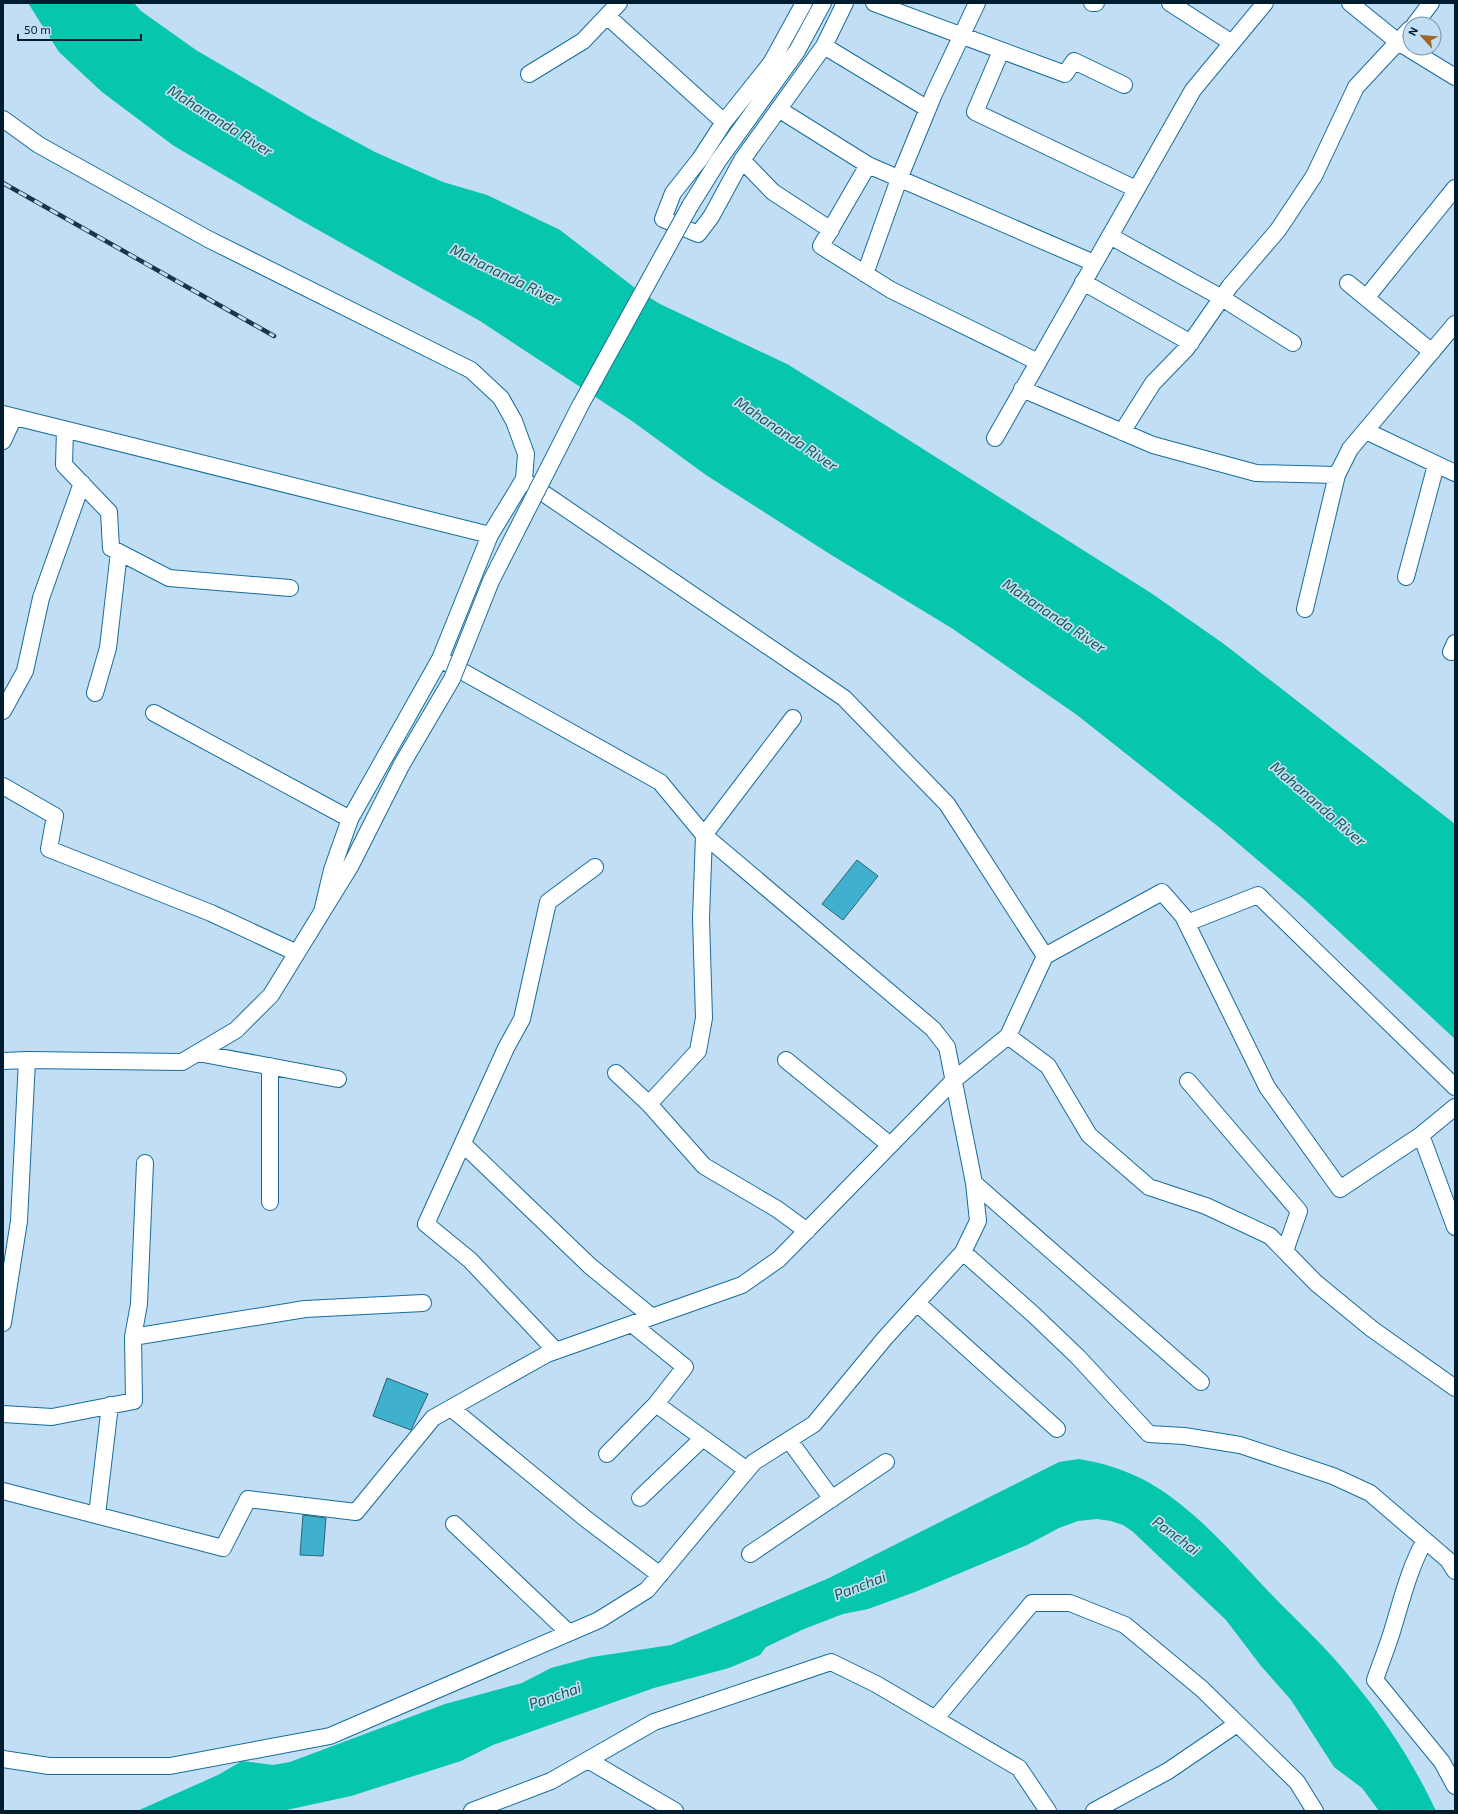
<svg xmlns="http://www.w3.org/2000/svg" width="1458" height="1814" font-family="'Exo 2',sans-serif">
<rect width="100%" height="100%" fill="#c1def4"/>
<path fill="#06c6ae" d="M 28,3 L 134,3 L 141,11 L 196,50 L 310,117 L 375,152 L 443,182 L 487,195 L 560,230 L 639,291 L 660,304 L 787,364 L 855,406 L 1151,593 L 1224,644 L 1455,824 L 1455,1039 L 1306,901 L 1220,828 L 1077,715 L 953,629 L 833,556 L 706,475 L 632,421 L 480,321 L 297,218 L 174,146 L 102,92 L 59,52 Z
M 1079,1459 C 1103,1463 1126,1470 1148,1482 C 1195,1509 1231,1552 1268,1591 C 1297,1621 1328,1649 1353,1681 C 1386,1721 1414,1764 1436,1811 L 1379,1811 L 1362,1788 L 1334,1767 L 1291,1700 L 1261,1666 L 1226,1620 L 1132,1531 L 1123,1525 L 1111,1521 L 1097,1519 L 1078,1521 L 1059,1528 L 1027,1545 L 915,1592 L 868,1609 L 843,1614 L 804,1629 L 766,1647 L 760,1655 L 729,1668 L 654,1688 L 493,1745 L 461,1761 L 351,1796 L 282,1811 L 137,1811 L 218,1775 L 242,1761 L 273,1765 L 290,1762 L 445,1704 L 522,1683 L 551,1668 L 592,1657 L 671,1645 L 829,1578 L 1059,1462 Z"/>
<path fill="#40b0cf" stroke="#2a6374" d="M 857,860 L 878,876 L 843,920 L 822,904 Z
M 387,1378 L 428,1394 L 411,1430 L 373,1416 Z
M 303,1515 L 326,1518 L 323,1556 L 300,1555 Z"/>
<g fill="none" stroke-linecap="round" stroke-linejoin="round">
<g stroke="#166d9d" stroke-width="18">
<path id="minor" d="M 804,3 L 771,63 L 724,122 L 700,159 L 673,193 L 663,219 L 698,234 L 711,217 L 742,160 L 824,46 L 845,3
M 874,3 L 1065,74 L 1074,61 L 1124,85
M 1092,3 L 1096,3
M 1170,3 L 1232,43
M 1350,3 L 1398,42 L 1455,77
M 607,16 L 724,122
M 1415,24 L 1431,3
M 824,46 L 928,109
M 1001,51 L 975,112 L 1136,189
M 529,74 L 583,41 L 619,3
M 780,110 L 868,165 L 1094,263
M 3,119 L 39,145 L 208,239 L 471,370 L 501,398 L 514,421 L 526,454 L 524,479 L 490,535 L 440,659 L 350,819 L 332,870 L 322,912
M 742,160 L 773,192 L 831,230
M 868,165 L 821,246 L 891,290 L 1038,362
M 690,206 L 718,161 L 797,51 L 823,3
M 1110,236 L 1222,298 L 1293,343
M 865,274 L 899,179 L 934,94 L 977,3
M 1083,282 L 1191,343
M 1348,283 L 1432,352
M 1366,298 L 1455,188
M 1022,389 L 1153,445 L 1256,473 L 1337,475
M 3,414 L 490,535
M 65,430 L 64,465 L 109,512 L 111,548 L 169,578 L 290,588
M 1366,431 L 1455,473
M 1122,432 L 1153,383 L 1186,349 L 1230,286 L 1278,230 L 1314,176 L 1356,87 L 1410,29
M 995,438 L 1193,90 L 1265,3
M 3,441 L 14,417
M 527,482 L 844,698 L 947,804 L 1045,956
M 1406,577 L 1436,465
M 1305,609 L 1337,475 L 1350,449 L 1455,324
M 1451,652 L 1455,643
M 95,693 L 108,648 L 119,552
M 3,711 L 25,671 L 41,598 L 82,483
M 154,713 L 350,819
M 3,786 L 55,816 L 49,849 L 211,913 L 297,953
M 1187,923 L 1258,895 L 1455,1087
M 1008,1036 L 1048,1066 L 1089,1135 L 1149,1187 L 1206,1206 L 1270,1236 L 1316,1283 L 1372,1329 L 1455,1388
M 198,1053 L 338,1079
M 786,1060 L 890,1145
M 3,1061 L 27,1060
M 616,1073 L 649,1104 L 704,1166 L 777,1209 L 807,1231
M 1188,1081 L 1299,1211 L 1285,1251
M 649,1104 L 698,1051 L 704,1018 L 701,918 L 704,835 L 793,718
M 1421,1135 L 1455,1227
M 463,1144 L 590,1266 L 652,1317
M 974,1183 L 1201,1382
M 270,1202 L 270,1066
M 963,1252 L 1034,1315 L 1078,1357 L 1149,1434 L 1184,1436 L 1240,1445 L 1333,1476 L 1370,1493 L 1448,1560 L 1455,1571
M 917,1303 L 1057,1429
M 3,1323 L 19,1221 L 27,1060 L 182,1062 L 236,1030 L 271,995 L 351,865 L 402,764
M 133,1337 L 305,1309 L 423,1303
M 556,1351 L 470,1260 L 426,1224 L 506,1048 L 522,1019 L 548,902 L 595,867
M 656,1404 L 747,1470
M 451,1408 L 586,1519 L 660,1575
M 3,1414 L 52,1417 L 134,1401 L 133,1337 L 139,1304 L 145,1163
M 789,1440 L 832,1499
M 607,1454 L 656,1404 L 685,1367 L 632,1324
M 3,1491 L 223,1548 L 248,1499 L 356,1512 L 433,1418 L 547,1354 L 742,1285 L 779,1259 L 954,1080 L 1008,1036 L 1045,956 L 1162,892 L 1183,916 L 1267,1087 L 1340,1189 L 1421,1135 L 1455,1107
M 640,1498 L 703,1438
M 97,1515 L 110,1405
M 454,1524 L 569,1633
M 1425,1540 C 1410,1567 1403,1595 1394,1625 C 1389,1643 1381,1662 1375,1680 L 1442,1762 L 1455,1786
M 750,1554 L 886,1462
M 935,1719 L 1032,1603 L 1070,1603 L 1125,1625 L 1202,1689 L 1297,1782 L 1315,1811
M 3,1759 L 49,1766 L 170,1766 L 330,1736 L 599,1620 L 647,1590 L 754,1462 L 814,1424 L 885,1338 L 963,1252 L 978,1221 L 974,1183 L 947,1047 L 933,1029 L 704,835 L 660,782 L 440,659
M 588,1760 L 675,1811
M 472,1811 L 551,1781 L 654,1722 L 831,1662 L 876,1684 L 1019,1768 L 1048,1811
M 1094,1811 L 1168,1771 L 1237,1724"/>
</g>
<use href="#minor" stroke="#fff" stroke-width="16"/>
<g stroke="#193649" stroke-width="4.5">
<path id="rail" d="M 3,183 L 274,336"/>
</g>
<use href="#rail" stroke="#c1def4" stroke-width="3" stroke-dasharray="9" stroke-linecap="butt"/>
<g stroke="#166d9d" stroke-width="18" stroke-linecap="butt">
<path id="minor-bridge" d="M 402,764 L 452,679 L 491,581 L 580,406 L 690,206"/>
</g>
<use href="#minor-bridge" stroke="#fff" stroke-width="16"/>
</g>
<g text-anchor="middle" stroke-width="3.5" stroke-linejoin="round" paint-order="stroke">
<g font-size="15" font-style="italic" fill="#18584d" stroke="#c1def4">
<text transform="translate(220 121) rotate(32)" y="5">Mahananda River</text>
<text transform="translate(505 275) rotate(26)" y="5">Mahananda River</text>
<text transform="translate(786 434) rotate(34)" y="5">Mahananda River</text>
<text transform="translate(1054 616) rotate(34)" y="5">Mahananda River</text>
<text transform="translate(1318 804) rotate(41)" y="5">Mahananda River</text>
<text transform="translate(1176 1536) rotate(37)" y="5">Panchai</text>
<text transform="translate(860 1586) rotate(-21)" y="5">Panchai</text>
<text transform="translate(555 1696) rotate(-19)" y="5">Panchai</text>
</g>
</g>
<rect width="1458" height="1814" fill="none" stroke="#001d30" stroke-width="8"/>
<g transform="translate(1422 36) rotate(297)"><circle r="19" fill="#c1def4" stroke="#7491a6"/>
<path d="M0-3L7 15L0 10L-7 15Z" fill="#a4652c"/>
<text y="-6" font-size="11" font-weight="bold" text-anchor="middle" fill="#001d30">N</text>
</g>
<path d="M18 34v6h123v-6" fill="none" stroke="#001d30" stroke-width="2"/>
<text x="24" y="34" font-size="12" fill="#001d30" stroke="#c1def4" stroke-width="3" paint-order="stroke">50 m</text>
</svg>
